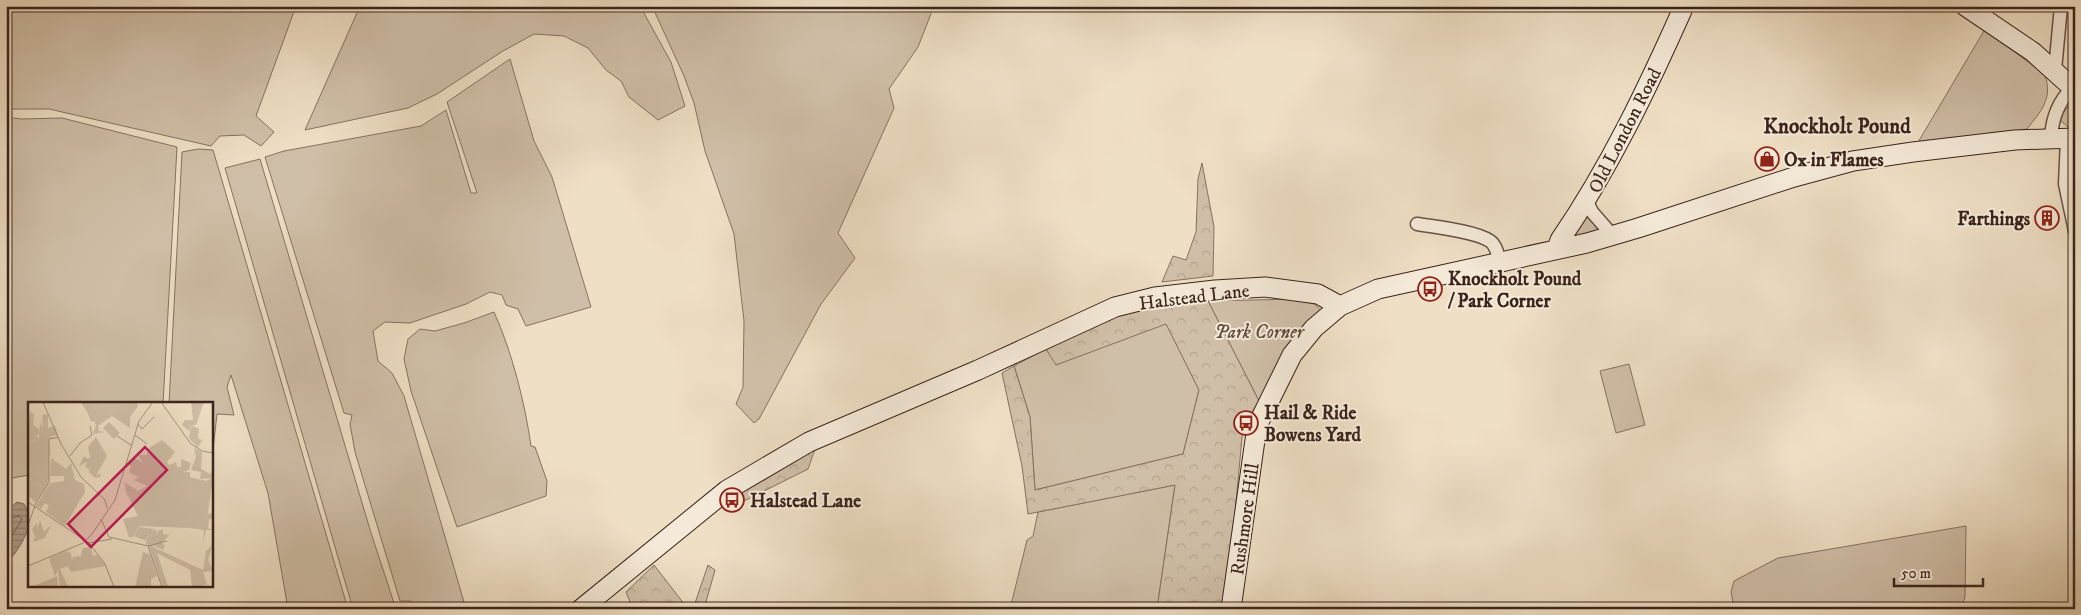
<svg xmlns="http://www.w3.org/2000/svg" width="2081" height="615" font-family="'IM FELL DW Pica',serif">
<defs>
<pattern id="forest-crowns" width="20" height="18" patternUnits="userSpaceOnUse" patternTransform="scale(1.25)"><rect width="20" height="18" fill="#d0bfa8"/><path d="M2 6a3 3 0 1 1 6 0M12 15a3 3 0 1 1 6 0" fill="none" stroke="#b4a490"/></pattern>
<pattern id="water-rules" width="6" height="5" patternUnits="userSpaceOnUse" patternTransform="scale(1.25)"><rect width="6" height="5" fill="#b29f8c"/><path d="M0 2.5h6" fill="none" stroke="#928172"/></pattern>
</defs>
<rect width="100%" height="100%" fill="#efdfc5"/>
<filter id="stains"><feTurbulence type="fractalNoise" baseFrequency=".004" numOctaves="4"/><feColorMatrix values="0 0 0 0 .2 0 0 0 0 .09 0 0 0 0 .02 0 0 0 .5 -.17"/></filter>
<radialGradient id="worn" r=".72"><stop offset=".6" stop-color="#630" stop-opacity="0"/><stop offset="1" stop-color="#630" stop-opacity=".3"/></radialGradient>
<path fill="#d0bfa8" stroke="#867262" d="M 6,6 L 296,6 L 256,116 L 274,132 L 261,146 L 244,135 L 220,136 L 211,146 L 49,109 L 6,109 Z
M 360,6 L 640,6 L 671,62 L 685,106 L 658,120 L 629,97 L 621,81 L 606,70 L 588,48 L 564,36 L 534,34 L 503,51 L 437,94 L 408,108 L 305,130 Z
M 652,6 L 934,6 L 918,47 L 889,89 L 894,108 L 838,233 L 855,258 L 821,304 L 759,419 L 754,423 L 736,404 L 743,387 L 744,321 L 734,234 L 705,151 L 694,103 L 684,76 Z
M 1985,29 L 2045,75 C 2053,99 2041,111 2027,129 L 1917,144 Z
M 510,59 L 534,141 L 552,177 L 591,307 L 526,326 L 518,309 L 506,305 L 502,295 L 490,292 L 466,304 L 410,323 L 385,322 L 373,331 L 378,361 L 392,373 L 404,396 L 466,609 L 414,609 L 411,601 L 400,601 L 355,452 L 350,424 L 352,415 L 344,413 L 265,157 L 284,151 L 421,126 L 446,110 L 471,193 L 477,193 L 447,102 Z
M 2069,106 L 2075,107 L 2075,127 L 2068,127 L 2060,120 L 2061,115 Z
M 6,117 L 21,119 L 62,118 L 177,147 L 163,404 L 29,404 L 29,475 L 6,479 Z
M 198,149 L 213,150 L 348,609 L 288,609 L 268,493 L 231,375 L 227,387 L 234,415 L 217,414 L 211,467 L 211,404 L 169,404 L 182,152 Z
M 260,159 L 371,533 L 396,609 L 353,609 L 225,168 Z
M 1587,211 L 1604,231 L 1574,239 L 1570,237 Z
M 1295,299 L 1314,304 L 1323,312 L 1259,401 L 1208,301 Z
M 494,312 C 512,352 525,403 531,446 L 535,447 L 547,481 L 546,496 L 457,527 L 411,391 L 404,359 L 408,339 L 420,329 L 435,331 L 464,323 Z
M 1166,323 L 1199,390 L 1183,454 L 1035,490 L 1030,417 L 1014,366 L 1046,349 L 1057,364 Z
M 1629,364 L 1645,425 L 1616,433 L 1600,371 Z
M 1175,485 L 1157,609 L 1010,609 L 1027,540 L 1033,536 L 1038,512 Z
M 1966,526 L 1965,597 L 1961,609 L 1734,609 L 1731,592 L 1734,581 L 1778,558 Z"/>
<path fill="url(#forest-crowns)" stroke="#867262" d="M 1202,163 L 1214,227 L 1213,276 L 1162,282 L 1173,256 L 1186,260 L 1196,232 L 1198,179 Z
M 1208,301 L 1259,401 L 1243,427 L 1226,609 L 1157,609 L 1175,485 L 1028,514 L 1022,466 L 1002,373 L 1014,366 L 1030,417 L 1035,490 L 1183,454 L 1199,390 L 1166,324 L 1056,365 L 1046,349 L 1115,317 L 1155,305 Z
M 815,449 L 808,469 L 736,505 L 734,492 Z
M 654,565 L 688,609 L 633,609 L 626,592 Z
M 708,565 L 715,570 L 704,609 L 693,609 Z"/>
<path fill="url(#water-rules)" stroke="#826e5f" d="M 17,502 L 24,504 C 37,523 21,546 9,561 L 6,561 L 6,508 L 10,508 Z"/>
<g fill="none" stroke-linecap="round" stroke-linejoin="round">
<path stroke="#766254" stroke-width="1" d="M 6,519 L 19,516 L 22,519 L 6,546"/>
<g stroke="#685346" stroke-width="15">
<path id="street" d="M 2055,70 L 2061,6
M 2051,138 C 2052,118 2058,102 2072,88
M 2067,138 L 2065,184 L 2075,231
M 1587,201 L 1592,212 L 1613,236
M 1417,224 C 1435,227 1475,231 1490,241 C 1496,245 1498,255 1500,262"/>
</g>
<g stroke="#3b241c" stroke-width="21">
<path id="secondary" d="M 1965,6 L 2033,52 L 2075,90
M 1557,249 L 1560,240 C 1610,167 1648,87 1684,6
M 581,609 L 727,490 L 809,442 L 978,370 L 1115,307 L 1155,297 L 1215,290 L 1265,287 L 1318,294 L 1340,306
M 1231,609 L 1257,426 L 1292,355 L 1314,328 L 1340,306 L 1378,289 L 1587,243 L 1638,228 L 1794,177 L 1853,161 L 1913,152 L 2015,140 L 2075,138"/>
</g>
<use href="#street" stroke="#f5ead9" stroke-width="12"/>
<use href="#secondary" stroke="#f5ead9" stroke-width="19"/>
</g>
<defs>
<g id="shop-ring" transform="scale(1.25)"><circle r="9.5" fill="#f5ead9" stroke="#8f2418" stroke-width="1.5"/><path d="M-5-2.5h2.3a2.7 3.5 0 0 1 5.4 0H5L5.5 6h-11ZM-1.5-2.5h3a1.5 2.3 0 0 0-3 0Z" fill="#8f2418"/></g>
<g id="building-ring" transform="scale(1.25)"><circle r="9.5" fill="#f5ead9" stroke="#8f2418" stroke-width="1.5"/><path d="M-4-6H4V6H1V3H-1V6H-4ZM-2.5-4.3h1.7v1.8h-1.7ZM.8-4.3h1.7v1.8H.8ZM-2.5-1h1.7V.8h-1.7ZM.8-1h1.7V.8H.8Z" fill="#8f2418"/></g>
<g id="bus-ring" transform="scale(1.25)"><circle r="9.5" fill="#f5ead9" stroke="#8f2418" stroke-width="1.5"/><path d="M-5-6H5V4H4V6H2V4H-2V6H-4V4H-5ZM-3.5-4V0h7V-4ZM-3.5 1.2v1.5H-2V1.2ZM2 1.2v1.5H3.5V1.2Z" fill="#8f2418"/></g>
</defs>
<g fill-rule="evenodd">
<use href="#shop-ring" x="1767" y="159"/>
<use href="#building-ring" x="2047" y="218"/>
<use href="#bus-ring" x="1430" y="289"/>
<use href="#bus-ring" x="1246" y="423"/>
<use href="#bus-ring" x="732" y="500"/>
</g>
<g text-anchor="middle" stroke-width="4" stroke-linejoin="round" paint-order="stroke">
<g font-size="19" fill="#3b241c" stroke="#f5ead9">
<text transform="translate(1624 130) rotate(-63)" y="7">Old London Road</text>
<text transform="translate(1194 296) rotate(-7)" y="7">Halstead Lane</text>
<text transform="translate(1244 519) rotate(-82)" y="7">Rushmore Hill</text>
</g>
<g font-size="19" font-weight="bold" fill="#3b241c" stroke="#f5ead9" text-anchor="start">
<text x="1784" y="166">Ox in Flames</text>
<text x="2030" y="225" text-anchor="end">Farthings</text>
<text x="1448" y="285">Knockholt Pound<tspan x="1448" dy="22">/ Park Corner</tspan></text>
<text x="1264" y="419">Hail &amp; Ride<tspan x="1264" dy="22">Bowens Yard</tspan></text>
<text x="750" y="507">Halstead Lane</text>
</g>
<g font-size="19" font-style="italic" fill="#604b3f" stroke="#f5ead9">
<text x="1259" y="338">Park Corner</text>
</g>
<g font-size="21" font-weight="bold" fill="#3b241c" stroke="#f5ead9">
<text x="1837" y="133">Knockholt Pound</text>
</g>
</g>
<g transform="translate(28 402)">
<rect width="185" height="185" fill="#efdfc5"/>
<path d="M 53,0 L 109,0 L 110,4 L 102,15 L 102,26 L 81,12 L 74,18 L 63,17 ZM 2,10 L 6,12 L 5,23 L 11,27 L 11,32 L 8,35 L 0,32 ZM 20,12 L 20,26 L 27,24 L 30,33 L 20,35 L 15,26 L 14,13 ZM 163,23 L 171,27 L 170,36 L 174,38 L 170,46 L 161,36 ZM 68,35 L 79,54 L 68,74 L 73,71 L 72,75 L 67,76 L 61,70 L 63,61 L 61,68 L 57,64 L 59,60 L 51,64 L 56,54 L 60,57 L 62,55 L 60,45 ZM 0,38 L 8,39 L 21,54 L 21,74 L 0,69 ZM 134,38 L 147,50 L 139,60 L 141,63 L 148,60 L 149,65 L 153,65 L 153,57 L 163,61 L 161,68 L 156,70 L 162,70 L 162,126 L 111,124 L 110,114 L 98,90 L 96,80 L 110,89 L 119,84 L 106,78 L 111,75 L 112,72 L 110,75 L 101,70 L 103,65 L 99,60 L 102,61 L 100,59 L 106,56 L 115,61 L 110,53 L 119,53 L 121,46 ZM 166,46 L 174,50 L 173,67 L 182,72 L 185,67 L 185,76 L 172,77 L 173,70 L 163,68 L 168,55 ZM 23,56 L 38,67 L 43,61 L 47,78 L 56,82 L 57,90 L 37,124 L 18,110 L 21,103 L 17,101 L 13,107 L 8,104 L 22,81 L 36,79 L 36,74 L 22,74 ZM 0,80 L 18,85 L 7,100 L 1,94 L 0,97 ZM 111,125 L 125,127 L 121,144 L 118,142 L 121,129 L 118,139 L 106,134 ZM 135,127 L 135,132 L 141,133 L 134,141 L 137,144 L 135,148 L 126,144 L 130,129 ZM 38,149 L 43,151 L 44,159 L 45,155 L 52,154 L 55,168 L 43,170 L 40,164 L 32,167 L 40,185 L 32,185 L 30,168 L 27,174 L 21,156 ZM 29,174 L 30,183 L 26,185 L 4,185 Z" fill="#d0bfa8"/>
<path d="M 72,0 L 80,0 L 74,16 L 81,12 L 84,14 L 70,24 L 71,29 L 77,30 L 65,32 L 68,23 L 66,19 L 63,20 L 57,1 L 66,5 L 66,16 ZM 163,0 L 176,0 L 168,23 L 163,23 L 161,29 L 154,23 L 157,18 L 165,18 ZM 12,20 L 20,35 L 27,35 L 21,36 L 22,54 L 9,47 L 8,39 L 0,38 L 0,32 L 11,36 ZM 81,20 L 92,31 L 86,37 L 75,26 ZM 0,69 L 22,74 L 18,85 L 0,80 ZM 161,75 L 178,79 L 185,75 L 180,111 L 185,112 L 185,116 L 181,118 L 180,126 L 185,128 L 178,128 L 175,141 L 176,128 L 162,126 ZM 110,114 L 111,124 L 105,135 L 101,135 L 95,117 ZM 12,118 L 16,130 L 23,123 L 17,136 L 5,140 L 7,135 L 4,127 L 9,121 L 9,128 ZM 125,128 L 128,128 L 129,135 L 125,145 L 175,168 L 178,149 L 185,142 L 180,158 L 185,169 L 175,170 L 179,183 L 164,185 L 162,168 L 129,151 L 140,185 L 135,185 L 121,144 ZM 63,145 L 65,154 L 69,153 L 78,164 L 55,168 L 52,156 L 55,146 ZM 115,150 L 122,152 L 129,174 L 123,177 L 123,185 L 107,185 Z" fill="#d0bfa8"/>
<path fill="none" stroke="#a79481" stroke-width="1" d="M 15,0 L 33,42 L 53,75 L 77,98 L 79,106M 133,0 L 163,42 L 174,49 L 185,51M 110,22 L 114,27 L 126,15M 107,33 L 119,42M 89,34 L 103,43M 42,54 L 52,41 L 64,33 L 62,24M 0,100 L 58,139M 73,117 L 81,135 L 120,144 L 134,185M 0,123 L 8,101 L 21,80 L 21,37 L 31,35M 60,141 L 84,137M 61,141 L 77,162 L 86,185M 120,144 L 139,139M 0,164 L 55,141 L 64,132 L 87,98 L 111,19 L 125,0"/>
<path fill="#c2185b" fill-opacity="0.15" stroke="#c2185b" stroke-width="2.5" d="M 117,45 L 139,68 L 63,145 L 40,122 Z"/>
<rect width="185" height="185" fill="none" stroke="#3b241c" stroke-width="2.5"/>
</g>
<rect width="2081" height="615" fill="none" stroke="#efdfc5" stroke-width="25"/>
<rect x="8" y="8" width="2066" height="600" fill="none" stroke="#3b241c" stroke-width="2.5"/>
<rect x="12" y="12" width="2056" height="590" fill="none" stroke="#3b241c"/>
<path d="M1894 578v8h89v-8" fill="none" stroke="#3b241c" stroke-width="2.5"/>
<text x="1901" y="578" font-size="15" fill="#3b241c" stroke="#f5ead9" stroke-width="4" paint-order="stroke">50 m</text>
<rect width="100%" height="100%" filter="url(#stains)"/>
<rect width="100%" height="100%" fill="url(#worn)"/>
</svg>
